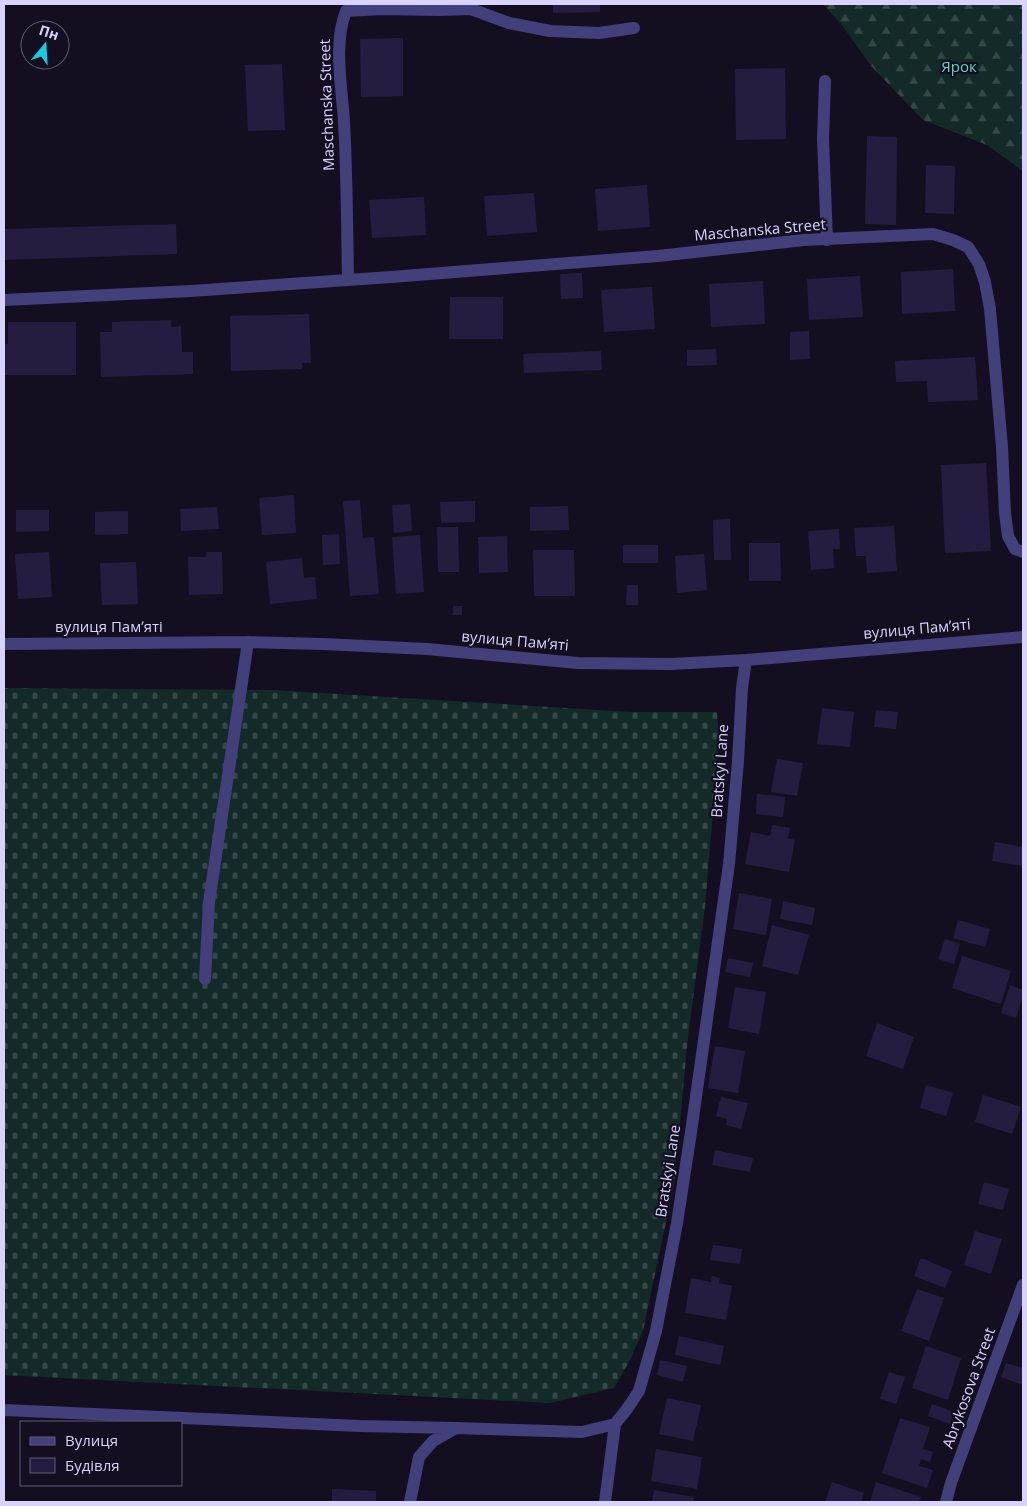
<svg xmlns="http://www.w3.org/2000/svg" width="1027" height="1506" font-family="'Open Sans',sans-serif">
<defs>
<pattern id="forest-firs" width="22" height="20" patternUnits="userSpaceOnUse" patternTransform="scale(1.25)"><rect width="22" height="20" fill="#132a29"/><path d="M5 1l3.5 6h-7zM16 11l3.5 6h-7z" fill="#354849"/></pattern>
<pattern id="cemetery-stones" width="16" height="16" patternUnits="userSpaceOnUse" patternTransform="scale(1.25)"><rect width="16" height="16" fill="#132a29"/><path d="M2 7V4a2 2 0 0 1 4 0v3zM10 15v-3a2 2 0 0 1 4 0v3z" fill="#354849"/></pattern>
</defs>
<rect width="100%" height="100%" fill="#130f21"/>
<path fill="url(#forest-firs)" d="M 823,4 L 1023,4 L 1023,171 L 987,145 L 923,120 L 871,66 L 842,25 Z"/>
<path fill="url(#cemetery-stones)" d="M 4,688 L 272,690 L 631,712 L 717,712 L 719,738 L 705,907 L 688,1037 L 674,1184 L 643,1331 L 628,1364 L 614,1388 L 550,1403 L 4,1375 Z"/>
<path fill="#251d40" d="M 553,4 L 600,4 L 600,12 L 553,13 Z
M 403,38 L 403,96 L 361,97 L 360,39 Z
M 282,64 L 285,130 L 248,131 L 245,65 Z
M 785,68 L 786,139 L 736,140 L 735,69 Z
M 867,136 L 897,137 L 896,225 L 865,224 Z
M 926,165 L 955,166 L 954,214 L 925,213 Z
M 647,185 L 650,227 L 598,231 L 595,189 Z
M 534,193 L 537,232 L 487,236 L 484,196 Z
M 424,197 L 426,235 L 372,238 L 369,200 Z
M 176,224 L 177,254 L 4,260 L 4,229 Z
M 953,269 L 955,311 L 902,314 L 901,272 Z
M 582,273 L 583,298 L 561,299 L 560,274 Z
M 860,276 L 863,317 L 809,320 L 807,279 Z
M 763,281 L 765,324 L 711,327 L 709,284 Z
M 652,287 L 655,329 L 604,332 L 601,290 Z
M 450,297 L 503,297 L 503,339 L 449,339 Z
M 309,314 L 311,363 L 302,363 L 302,369 L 231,371 L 230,316 Z
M 171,320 L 171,327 L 181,326 L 182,352 L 193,352 L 193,374 L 101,377 L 100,332 L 112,332 L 112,322 Z
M 8,322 L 76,322 L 76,375 L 4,375 L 4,344 L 8,344 Z
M 809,331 L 810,359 L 790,360 L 790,332 Z
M 716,349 L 717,365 L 687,366 L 687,350 Z
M 601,351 L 602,370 L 524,373 L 523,354 Z
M 975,357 L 978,400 L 928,402 L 927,381 L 896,382 L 895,361 Z
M 986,463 L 991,551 L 945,553 L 941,465 Z
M 294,495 L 296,533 L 262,535 L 259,498 Z
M 360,500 L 363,538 L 374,537 L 379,594 L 350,596 L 343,501 Z
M 475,501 L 475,522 L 441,523 L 440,502 Z
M 410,504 L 412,531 L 394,533 L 392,505 Z
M 568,506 L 569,530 L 530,531 L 530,507 Z
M 217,507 L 219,529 L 181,531 L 180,509 Z
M 16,510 L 49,510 L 49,531 L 16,532 Z
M 128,511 L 128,534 L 95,535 L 95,512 Z
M 730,519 L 731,560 L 714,560 L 713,520 Z
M 894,526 L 897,571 L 867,573 L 866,556 L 856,556 L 854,528 Z
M 437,527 L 458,527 L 459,572 L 438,572 Z
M 839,529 L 840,549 L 833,549 L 834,568 L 811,570 L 808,531 Z
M 339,534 L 340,564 L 323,565 L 322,535 Z
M 420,535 L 424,592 L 396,594 L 392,537 Z
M 507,536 L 508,572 L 479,573 L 478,537 Z
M 749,543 L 780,543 L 781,581 L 749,581 Z
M 623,545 L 658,545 L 658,563 L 623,563 Z
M 533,550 L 574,550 L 575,596 L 534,596 Z
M 49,552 L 52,597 L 18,599 L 15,554 Z
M 206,552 L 222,552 L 223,594 L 189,595 L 188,557 L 206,557 Z
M 704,554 L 707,590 L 677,593 L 675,556 Z
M 302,558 L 304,578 L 315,577 L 317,599 L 270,604 L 266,562 Z
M 136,562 L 138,604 L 102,605 L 100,563 Z
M 627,585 L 638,585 L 638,605 L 626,605 Z
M 453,606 L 462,606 L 462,615 L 453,615 Z
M 822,708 L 854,712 L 850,747 L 817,744 Z
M 876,710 L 898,712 L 896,729 L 874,727 Z
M 777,759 L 803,763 L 797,796 L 771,792 Z
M 757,794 L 785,797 L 783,817 L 756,814 Z
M 772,825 L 790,828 L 788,838 L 795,840 L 789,872 L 745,864 L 751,832 L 770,836 Z
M 995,842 L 1023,847 L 1023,866 L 992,861 Z
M 739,893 L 772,899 L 766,935 L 733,929 Z
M 783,901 L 815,908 L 812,925 L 780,919 Z
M 958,920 L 990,929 L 985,947 L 953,938 Z
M 772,925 L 809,935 L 798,975 L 762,966 Z
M 945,939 L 960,944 L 954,964 L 938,959 Z
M 962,956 L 1011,971 L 1001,1004 L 952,988 Z
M 728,958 L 753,963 L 750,977 L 725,972 Z
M 1010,985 L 1023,990 L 1023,995 L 1016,1018 L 1001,1013 Z
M 735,987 L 766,992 L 759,1034 L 728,1028 Z
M 877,1023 L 914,1037 L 903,1069 L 866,1056 Z
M 715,1046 L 745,1051 L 738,1093 L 708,1088 Z
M 926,1085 L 953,1093 L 946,1116 L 920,1108 Z
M 983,1095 L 1021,1107 L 1012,1134 L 975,1122 Z
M 721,1097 L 748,1103 L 741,1129 L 726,1125 L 727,1119 L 716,1116 Z
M 715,1150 L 753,1158 L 750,1172 L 712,1165 Z
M 984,1182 L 1009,1189 L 1003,1210 L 978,1204 Z
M 975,1231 L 1002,1239 L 991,1274 L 964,1265 Z
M 713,1245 L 742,1249 L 740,1264 L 710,1260 Z
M 921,1258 L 952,1271 L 945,1288 L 914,1276 Z
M 712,1276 L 720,1278 L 719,1283 L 732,1286 L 726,1320 L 685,1313 L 691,1278 L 711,1282 Z
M 917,1289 L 944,1298 L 929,1341 L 901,1331 Z
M 679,1336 L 724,1346 L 720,1365 L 675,1355 Z
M 926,1346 L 961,1358 L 948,1400 L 912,1388 Z
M 660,1360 L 687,1366 L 683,1382 L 657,1375 Z
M 1006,1363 L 1023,1368 L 1023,1385 L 1001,1377 Z
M 889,1372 L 905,1377 L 896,1404 L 880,1399 Z
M 667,1398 L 701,1405 L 693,1441 L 659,1434 Z
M 932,1404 L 954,1412 L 950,1424 L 928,1416 Z
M 900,1418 L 930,1427 L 923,1449 L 933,1452 L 930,1462 L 921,1459 L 919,1466 L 933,1470 L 927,1488 L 882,1473 Z
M 656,1449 L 702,1457 L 697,1489 L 651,1481 Z
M 832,1482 L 864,1493 L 861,1502 L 825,1502 Z
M 876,1482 L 921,1497 L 919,1502 L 870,1502 Z
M 332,1489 L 376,1491 L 376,1502 L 332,1502 Z
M 654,1490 L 694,1497 L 693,1502 L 652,1502 Z"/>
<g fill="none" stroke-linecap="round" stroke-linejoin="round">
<path stroke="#423f7b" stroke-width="12" d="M 825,81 L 823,139 L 827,240
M 348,280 C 347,227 347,175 344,122 C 342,87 333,44 346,11 L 382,9 L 439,10 L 471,9 L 509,23 L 550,31 L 599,33 L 634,28
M 4,300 L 191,291 L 391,277 L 658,256 L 804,240 L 933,234 L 953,240 L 968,247 L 979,264 L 985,282 L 990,309 L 1002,447 L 1005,513 L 1008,536 L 1015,549 L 1023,552
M 4,644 L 248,642 L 323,644 L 427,649 L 578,663 L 671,664 L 746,660 L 1023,637
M 205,979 L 209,902 L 248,642
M 4,1410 L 359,1426 L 456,1428
M 410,1502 L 419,1457 L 433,1441 L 456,1428 L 582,1432 L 615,1424 L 627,1409 L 639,1391 L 656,1331 L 677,1223 L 691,1132 L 729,864 L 738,761 L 742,688 L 746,660
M 605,1502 L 615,1424
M 946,1502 L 951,1483 L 1023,1285"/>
</g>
<g text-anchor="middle" stroke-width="4.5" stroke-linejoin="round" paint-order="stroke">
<g font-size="15" fill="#67d3ba" stroke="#130f21">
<text x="959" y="72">Ярок</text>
</g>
<g font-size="15" fill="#d9d3fb" stroke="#130f21">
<text transform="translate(327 105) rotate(-92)" y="5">Maschanska Street</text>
<text transform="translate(760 230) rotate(-5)" y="5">Maschanska Street</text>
<text x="109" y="632">вулиця Памʼяті</text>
<text transform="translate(917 629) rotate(-5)" y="5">вулиця Памʼяті</text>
<text transform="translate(515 641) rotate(5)" y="5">вулиця Памʼяті</text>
<text transform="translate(720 771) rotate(-86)" y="5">Bratskyi Lane</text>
<text transform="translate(668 1171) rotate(-81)" y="5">Bratskyi Lane</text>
<text transform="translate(969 1388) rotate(-70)" y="5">Abrykosova Street</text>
</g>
</g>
<rect width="1027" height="1506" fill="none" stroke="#d9d3fb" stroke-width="10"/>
<rect x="20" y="1421" width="162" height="65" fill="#130f21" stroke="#625d78"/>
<rect x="30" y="1437" width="25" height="8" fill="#423f7b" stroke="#625d78"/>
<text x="65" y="1446" font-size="15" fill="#d9d3fb">Вулиця</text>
<rect x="30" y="1458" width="25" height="15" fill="#251d40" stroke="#625d78"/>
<text x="65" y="1471" font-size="15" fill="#d9d3fb">Будівля</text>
<g transform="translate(45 45) rotate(18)"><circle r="24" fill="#130f21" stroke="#625d78"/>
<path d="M0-4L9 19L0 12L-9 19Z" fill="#17cbe3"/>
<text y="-8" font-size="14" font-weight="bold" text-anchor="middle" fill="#d9d3fb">Пн</text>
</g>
</svg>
